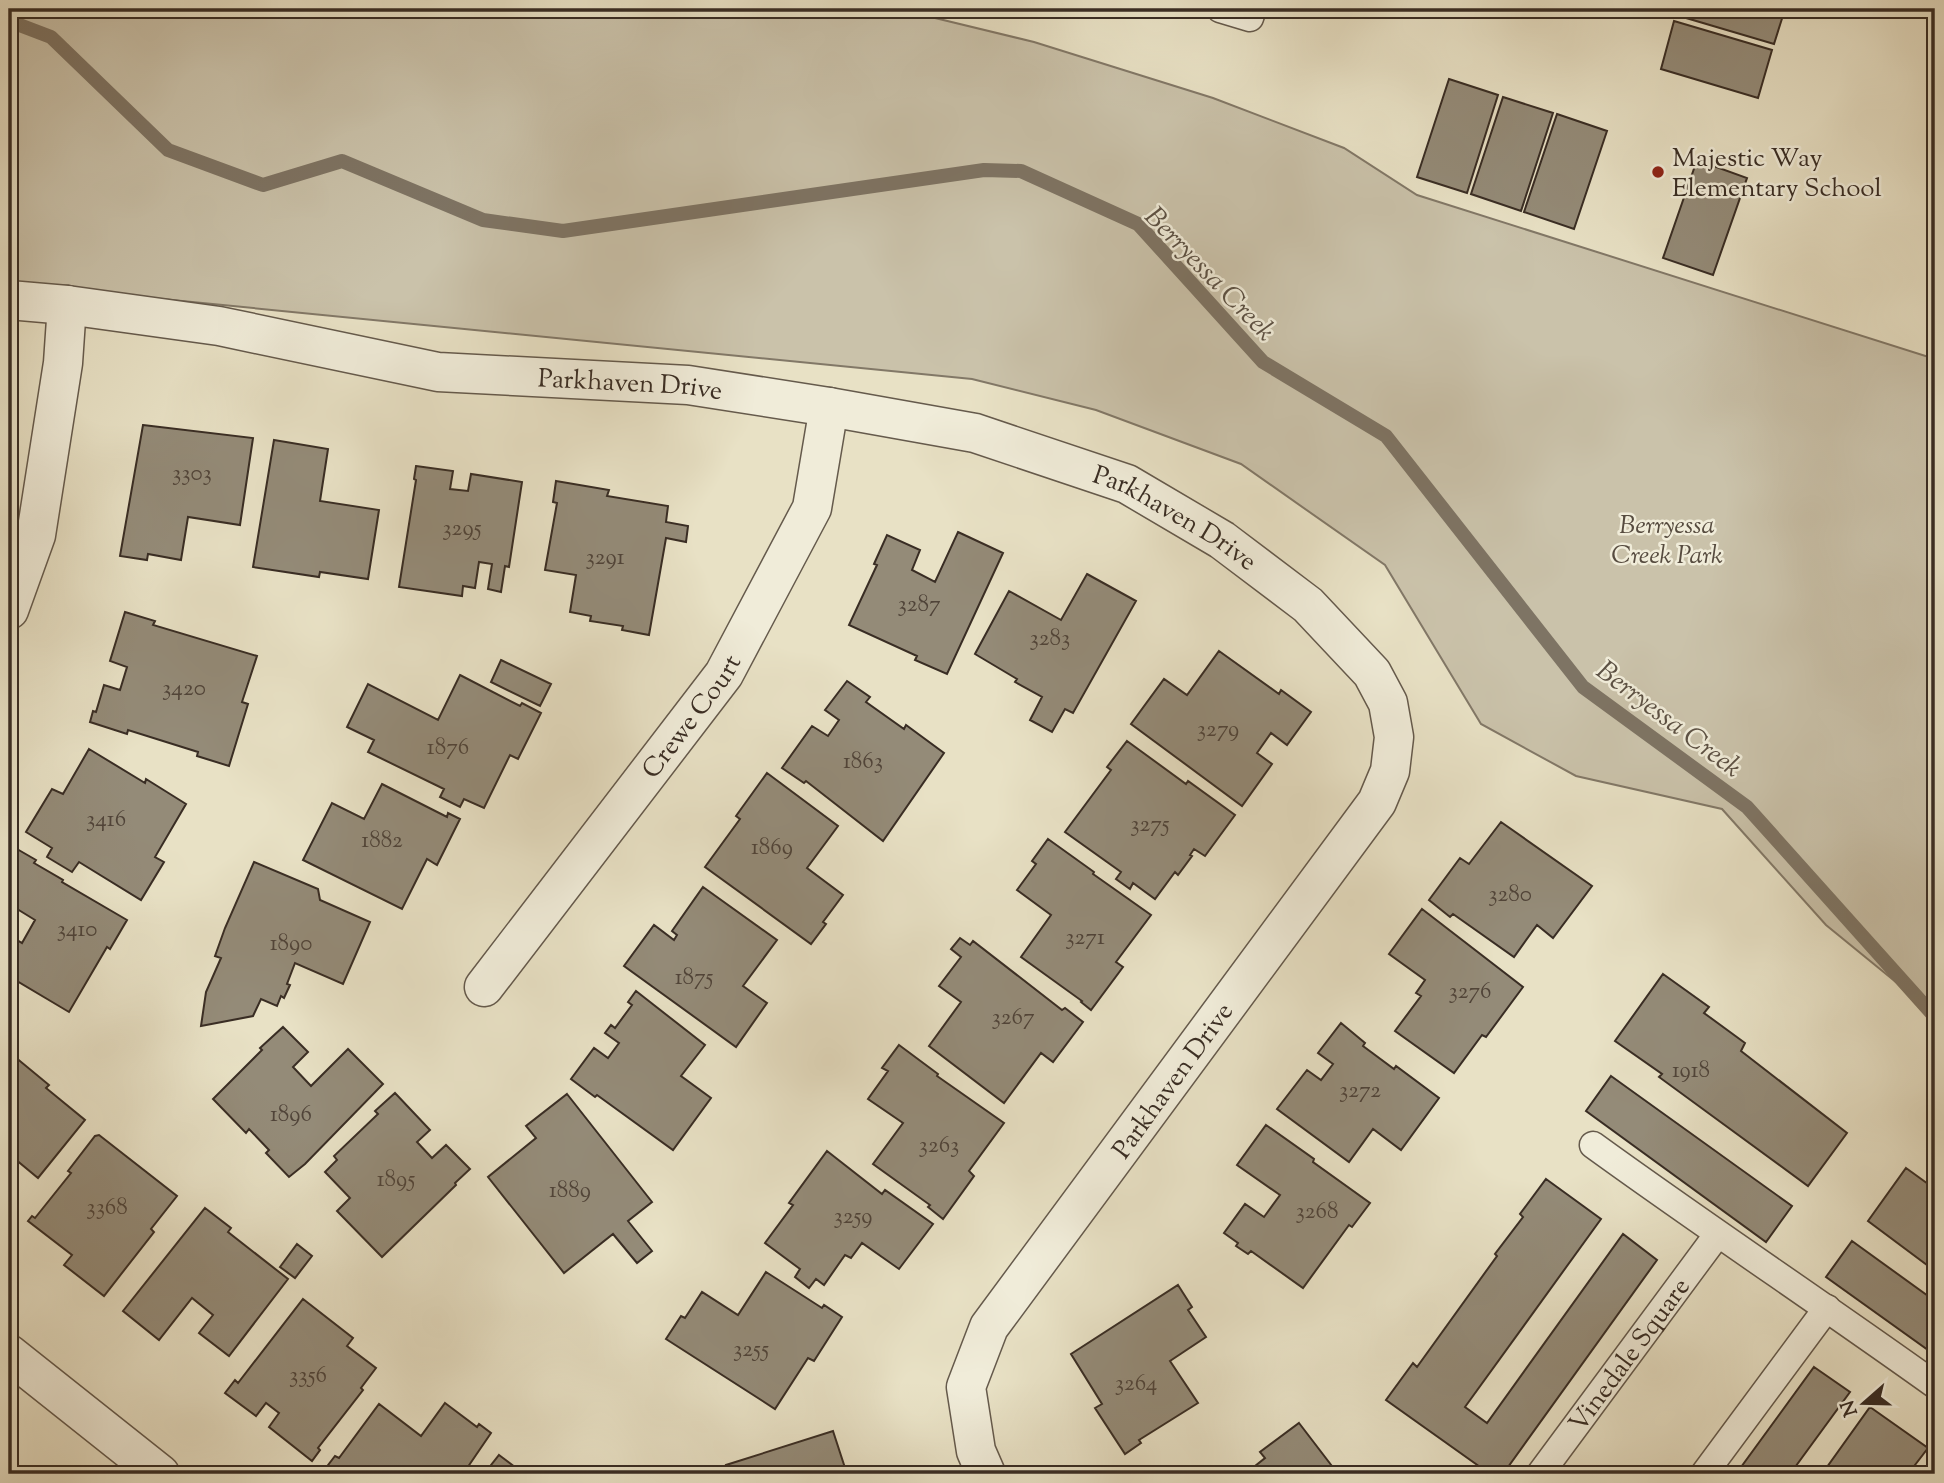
<svg xmlns="http://www.w3.org/2000/svg" width="1944" height="1483" font-family="'Sorts Mill Goudy',serif">
<rect width="100%" height="100%" fill="#e8e1c5"/>
<filter id="stains"><feTurbulence type="fractalNoise" baseFrequency=".00286" numOctaves="4"/><feColorMatrix values="0 0 0 0 .2 0 0 0 0 .09 0 0 0 0 .02 0 0 0 .5 -.17"/></filter>
<radialGradient id="worn" r=".72"><stop offset=".6" stop-color="#630" stop-opacity="0"/><stop offset="1" stop-color="#630" stop-opacity=".3"/></radialGradient>
<path fill="#cac2aa" stroke="#827867" stroke-width="2" d="M 9,9 L 898,9 L 1034,42 L 1213,98 L 1344,148 L 1417,195 L 1935,359 L 1935,1014 L 1826,925 L 1722,809 L 1576,776 L 1481,724 L 1385,565 L 1241,464 L 1096,410 L 972,379 L 9,284 Z"/>
<g fill="none" stroke-linecap="round" stroke-linejoin="round">
<path stroke="#7e7464" stroke-width="14" d="M 9,21 L 51,37 L 168,150 L 263,185 L 342,161 L 483,220 L 563,231 L 984,170 L 1021,171 L 1138,224 L 1263,362 L 1386,436 L 1583,687 L 1747,807 L 1935,1017"/>
</g>
<path fill="#948b78" stroke="#392d24" stroke-width="2" d="M 1678,9 L 1785,9 L 1774,44 L 1676,15 Z
M 1674,21 L 1772,50 L 1758,98 L 1661,69 Z
M 1449,79 L 1498,95 L 1467,193 L 1417,177 Z
M 1503,97 L 1553,113 L 1521,211 L 1471,194 Z
M 1557,114 L 1607,131 L 1574,229 L 1524,212 Z
M 1697,160 L 1747,178 L 1713,275 L 1663,258 Z
M 143,425 L 253,438 L 240,525 L 188,517 L 181,560 L 148,554 L 147,560 L 120,556 Z
M 274,440 L 328,449 L 320,501 L 379,510 L 368,579 L 320,572 L 319,577 L 253,567 Z
M 416,466 L 453,471 L 450,489 L 468,491 L 471,474 L 522,482 L 509,567 L 505,566 L 501,592 L 488,589 L 492,564 L 479,562 L 475,588 L 463,586 L 462,596 L 399,587 L 416,480 L 414,479 Z
M 556,481 L 609,490 L 607,496 L 668,506 L 666,522 L 688,526 L 686,542 L 666,538 L 649,635 L 622,630 L 623,626 L 590,621 L 591,616 L 570,612 L 576,575 L 545,570 L 557,503 L 553,502 Z
M 958,532 L 1003,553 L 947,674 L 915,660 L 917,656 L 849,625 L 877,565 L 874,564 L 887,535 L 920,550 L 912,570 L 935,582 Z
M 1087,574 L 1136,601 L 1073,713 L 1065,709 L 1052,732 L 1030,720 L 1042,697 L 1015,682 L 1017,679 L 975,654 L 1009,591 L 1061,620 Z
M 125,612 L 155,621 L 153,625 L 257,656 L 242,702 L 248,704 L 229,766 L 197,756 L 198,752 L 128,730 L 127,734 L 90,722 L 93,711 L 96,712 L 104,685 L 120,690 L 127,667 L 110,661 Z
M 1219,651 L 1279,694 L 1281,690 L 1311,712 L 1287,745 L 1271,733 L 1257,753 L 1272,764 L 1242,806 L 1131,724 L 1164,679 L 1187,695 Z
M 501,660 L 551,684 L 540,706 L 491,682 Z
M 460,675 L 520,706 L 522,703 L 541,713 L 518,759 L 510,755 L 484,808 L 464,799 L 460,807 L 440,797 L 444,789 L 368,752 L 374,740 L 347,727 L 368,684 L 438,720 Z
M 847,681 L 870,697 L 866,702 L 904,729 L 906,725 L 944,753 L 883,841 L 806,781 L 804,783 L 782,768 L 812,726 L 828,736 L 839,720 L 825,710 Z
M 1127,741 L 1186,784 L 1188,781 L 1235,815 L 1205,856 L 1194,849 L 1190,855 L 1192,856 L 1178,875 L 1175,872 L 1155,899 L 1133,883 L 1130,889 L 1116,879 L 1121,872 L 1065,832 L 1111,770 L 1107,767 Z
M 89,749 L 145,783 L 146,779 L 186,804 L 155,857 L 164,862 L 141,900 L 79,862 L 72,872 L 47,857 L 52,848 L 26,832 L 52,789 L 63,794 Z
M 767,773 L 838,826 L 807,868 L 843,895 L 823,922 L 826,924 L 811,944 L 705,867 L 740,819 L 736,816 Z
M 382,784 L 447,817 L 448,813 L 460,819 L 437,865 L 427,859 L 402,909 L 303,860 L 332,803 L 364,819 Z
M 1501,822 L 1592,886 L 1553,938 L 1537,925 L 1514,957 L 1453,914 L 1450,917 L 1429,900 L 1460,858 L 1469,864 Z
M 1048,839 L 1094,872 L 1093,874 L 1151,915 L 1116,962 L 1123,967 L 1091,1010 L 1081,1002 L 1082,1001 L 1021,957 L 1051,915 L 1017,890 L 1036,864 L 1032,861 Z
M 17,849 L 36,860 L 34,863 L 63,880 L 62,882 L 127,920 L 110,949 L 107,947 L 69,1012 L 10,977 L 9,979 L 9,935 L 22,943 L 35,920 L 9,904 L 9,864 Z
M 254,862 L 318,889 L 320,900 L 370,922 L 343,984 L 295,963 L 287,984 L 290,985 L 284,998 L 281,996 L 277,1006 L 261,999 L 253,1016 L 201,1026 L 206,992 L 221,958 L 215,956 L 225,928 Z
M 703,887 L 777,940 L 743,986 L 767,1003 L 736,1047 L 624,966 L 654,925 L 674,940 L 677,935 L 672,931 Z
M 1422,909 L 1523,987 L 1486,1037 L 1482,1035 L 1454,1073 L 1395,1031 L 1421,996 L 1416,993 L 1425,980 L 1389,954 Z
M 960,938 L 970,945 L 973,941 L 1062,1010 L 1065,1008 L 1083,1022 L 1053,1062 L 1041,1053 L 1004,1103 L 929,1046 L 961,1002 L 939,986 L 961,957 L 951,949 Z
M 1663,974 L 1709,1007 L 1704,1013 L 1745,1043 L 1741,1051 L 1847,1133 L 1808,1186 L 1659,1077 L 1662,1074 L 1615,1041 Z
M 636,991 L 705,1045 L 681,1076 L 711,1098 L 673,1150 L 597,1095 L 595,1097 L 571,1079 L 594,1048 L 608,1058 L 619,1043 L 605,1033 L 611,1025 L 615,1028 L 632,1005 L 628,1002 Z
M 1341,1023 L 1365,1043 L 1363,1046 L 1394,1069 L 1396,1066 L 1439,1098 L 1401,1150 L 1373,1129 L 1349,1162 L 1277,1109 L 1307,1070 L 1321,1080 L 1333,1064 L 1318,1053 Z
M 283,1027 L 308,1052 L 293,1067 L 311,1086 L 348,1049 L 383,1084 L 305,1164 L 289,1177 L 266,1153 L 269,1150 L 249,1129 L 246,1133 L 213,1099 L 262,1050 L 260,1048 Z
M 899,1045 L 938,1074 L 937,1076 L 1004,1123 L 969,1171 L 974,1176 L 943,1219 L 928,1207 L 930,1205 L 873,1164 L 903,1123 L 868,1099 L 888,1071 L 882,1068 Z
M 9,1052 L 49,1085 L 46,1088 L 85,1120 L 38,1178 L 9,1154 Z
M 1611,1076 L 1792,1206 L 1766,1242 L 1586,1111 Z
M 395,1093 L 430,1130 L 417,1142 L 432,1158 L 446,1145 L 470,1169 L 455,1183 L 456,1185 L 382,1257 L 337,1211 L 350,1198 L 325,1172 L 337,1160 L 334,1156 L 378,1114 L 375,1111 Z
M 567,1094 L 652,1202 L 628,1221 L 652,1251 L 637,1263 L 613,1234 L 564,1273 L 488,1177 L 536,1138 L 526,1126 Z
M 1266,1125 L 1314,1159 L 1313,1162 L 1370,1203 L 1352,1227 L 1349,1225 L 1303,1288 L 1251,1251 L 1248,1254 L 1236,1246 L 1238,1243 L 1224,1233 L 1245,1204 L 1264,1217 L 1280,1195 L 1237,1165 Z
M 99,1135 L 177,1196 L 151,1229 L 154,1232 L 104,1296 L 64,1265 L 72,1255 L 28,1221 L 32,1216 L 35,1218 L 71,1173 L 68,1171 L 95,1136 Z
M 827,1151 L 882,1194 L 885,1190 L 933,1224 L 899,1269 L 862,1243 L 851,1258 L 845,1255 L 824,1285 L 816,1279 L 809,1288 L 795,1277 L 800,1269 L 765,1243 L 793,1205 L 789,1203 Z
M 1906,1168 L 1935,1189 L 1935,1271 L 1868,1221 Z
M 1546,1179 L 1601,1219 L 1465,1407 L 1487,1423 L 1623,1234 L 1657,1260 L 1503,1474 L 1490,1474 L 1386,1400 L 1413,1363 L 1417,1367 L 1497,1256 L 1495,1254 L 1523,1217 L 1520,1214 Z
M 205,1208 L 231,1228 L 228,1232 L 288,1279 L 229,1356 L 199,1333 L 213,1315 L 192,1298 L 159,1340 L 123,1311 Z
M 1852,1241 L 1935,1301 L 1935,1355 L 1826,1277 Z
M 297,1244 L 312,1256 L 295,1278 L 280,1267 Z
M 766,1272 L 822,1308 L 824,1305 L 842,1317 L 814,1361 L 808,1358 L 775,1409 L 666,1339 L 681,1316 L 685,1318 L 702,1292 L 738,1315 Z
M 1178,1285 L 1192,1307 L 1188,1310 L 1206,1337 L 1170,1361 L 1198,1403 L 1139,1440 L 1141,1443 L 1125,1454 L 1095,1408 L 1102,1404 L 1071,1354 Z
M 303,1299 L 353,1338 L 347,1346 L 376,1368 L 361,1388 L 363,1390 L 318,1448 L 320,1450 L 312,1461 L 269,1427 L 279,1413 L 266,1403 L 256,1416 L 225,1393 L 235,1380 L 238,1383 Z
M 1814,1367 L 1850,1392 L 1790,1474 L 1736,1474 Z
M 445,1403 L 477,1427 L 479,1424 L 491,1433 L 463,1474 L 322,1473 L 335,1456 L 339,1458 L 379,1404 L 421,1436 Z
M 1870,1407 L 1928,1448 L 1908,1474 L 1822,1474 Z
M 1299,1423 L 1338,1474 L 1245,1474 L 1265,1458 L 1260,1452 Z
M 833,1431 L 847,1474 L 729,1474 L 726,1465 Z
M 499,1455 L 524,1474 L 484,1474 Z"/>
<g fill="none" stroke-linecap="round" stroke-linejoin="round">
<g stroke="#655a4c" stroke-width="29">
<g id="lane">
<path d="M 1220,9 L 1250,18 L 1253,9"/>
<path d="M 1593,1145 C 1706,1227 1822,1304 1935,1385"/>
<path id="s1" d="M 1540,1474 L 1717,1235"/>
<path d="M 1704,1474 L 1827,1308"/>
</g>
</g>
<g stroke="#655a4c" stroke-width="41">
<g id="street">
<path id="s2" d="M 9,300 L 67,305 L 219,326 L 438,372 L 688,385 L 829,407 L 975,433 L 1127,484 L 1222,540 L 1308,605 L 1372,673 L 1388,703 L 1394,737 L 1390,771 L 1377,802 L 989,1327 L 966,1387 L 976,1451 L 986,1474"/>
<path d="M 9,610 L 36,535 L 63,363 L 67,305"/>
<path id="s3" d="M 484,987 L 724,674 L 812,508 L 829,407"/>
<path d="M 9,1354 L 160,1474"/>
</g>
</g>
<use href="#lane" stroke="#f0ecd9" stroke-width="26"/>
<use href="#street" stroke="#f0ecd9" stroke-width="38"/>
</g>
<circle fill="#8f2418" stroke="#f0ecd9" stroke-width="2.5" cx="1658" cy="172" r="7"/>
<g text-anchor="middle" stroke-width="5" stroke-linejoin="round" paint-order="stroke">
<g font-size="23" fill="#504439">
<text x="192" y="480">3303</text>
<text x="462" y="535">3295</text>
<text x="605" y="564">3291</text>
<text x="919" y="611">3287</text>
<text x="1050" y="645">3283</text>
<text x="184" y="695">3420</text>
<text x="1218" y="736">3279</text>
<text x="448" y="754">1876</text>
<text x="863" y="768">1863</text>
<text x="106" y="826">3416</text>
<text x="1150" y="831">3275</text>
<text x="382" y="847">1882</text>
<text x="772" y="854">1869</text>
<text x="1510" y="901">3280</text>
<text x="77" y="936">3410</text>
<text x="1085" y="944">3271</text>
<text x="291" y="950">1890</text>
<text x="694" y="984">1875</text>
<text x="1470" y="998">3276</text>
<text x="1013" y="1024">3267</text>
<text x="1691" y="1077">1918</text>
<text x="1360" y="1097">3272</text>
<text x="291" y="1121">1896</text>
<text x="939" y="1152">3263</text>
<text x="396" y="1186">1895</text>
<text x="570" y="1197">1889</text>
<text x="107" y="1214">3368</text>
<text x="1317" y="1218">3268</text>
<text x="853" y="1223">3259</text>
<text x="751" y="1356">3255</text>
<text x="308" y="1382">3356</text>
<text x="1136" y="1390">3264</text>
</g>
<g font-size="26" fill="#392d24" stroke="#f0ecd9" text-anchor="start">
<text x="1672" y="166">Majestic Way<tspan x="1672" dy="30">Elementary School</tspan></text>
</g>
<g font-size="26" fill="#392d24" stroke="#f0ecd9">
<text dy="9" stroke="none"><textPath href="#s2" startOffset="628">Parkhaven Drive</textPath></text>
<text dy="9" stroke="none"><textPath href="#s2" startOffset="1195">Parkhaven Drive</textPath></text>
<text dy="9" stroke="none"><textPath href="#s3" startOffset="341">Crewe Court</textPath></text>
<text transform="translate(1172 1080) rotate(-54)" y="9">Parkhaven Drive</text>
<text dy="9" stroke="none"><textPath href="#s1" startOffset="149">Vinedale Square</textPath></text>
</g>
<g font-size="26" font-style="italic" fill="#564b3f" stroke="#f0ecd9">
<text x="1667" y="533">Berryessa<tspan x="1667" dy="30">Creek Park</tspan></text>
</g>
<g font-size="28" font-style="italic" fill="#5c5144" stroke="#f0ecd9">
<text transform="translate(1211 273) rotate(46)" y="10">Berryessa Creek</text>
<text transform="translate(1670 718) rotate(37)" y="10">Berryessa Creek</text>
</g>
</g>
<rect width="1944" height="1483" fill="none" stroke="#e8e1c5" stroke-width="35"/>
<rect x="10" y="10" width="1923" height="1462" fill="none" stroke="#392d24" stroke-width="3.5"/>
<rect x="18" y="18" width="1909" height="1448" fill="none" stroke="#392d24" stroke-width="2"/>
<g transform="translate(1864 1403) rotate(250)" stroke="#f0ecd9" stroke-width="5" paint-order="stroke">
<path d="M0-5L12 26L0 18L-12 26Z" fill="#392d24"/>
<text y="-10" font-size="19" font-weight="bold" text-anchor="middle" fill="#392d24">N</text>
</g>
<rect width="100%" height="100%" filter="url(#stains)"/>
<rect width="100%" height="100%" fill="url(#worn)"/>
</svg>
